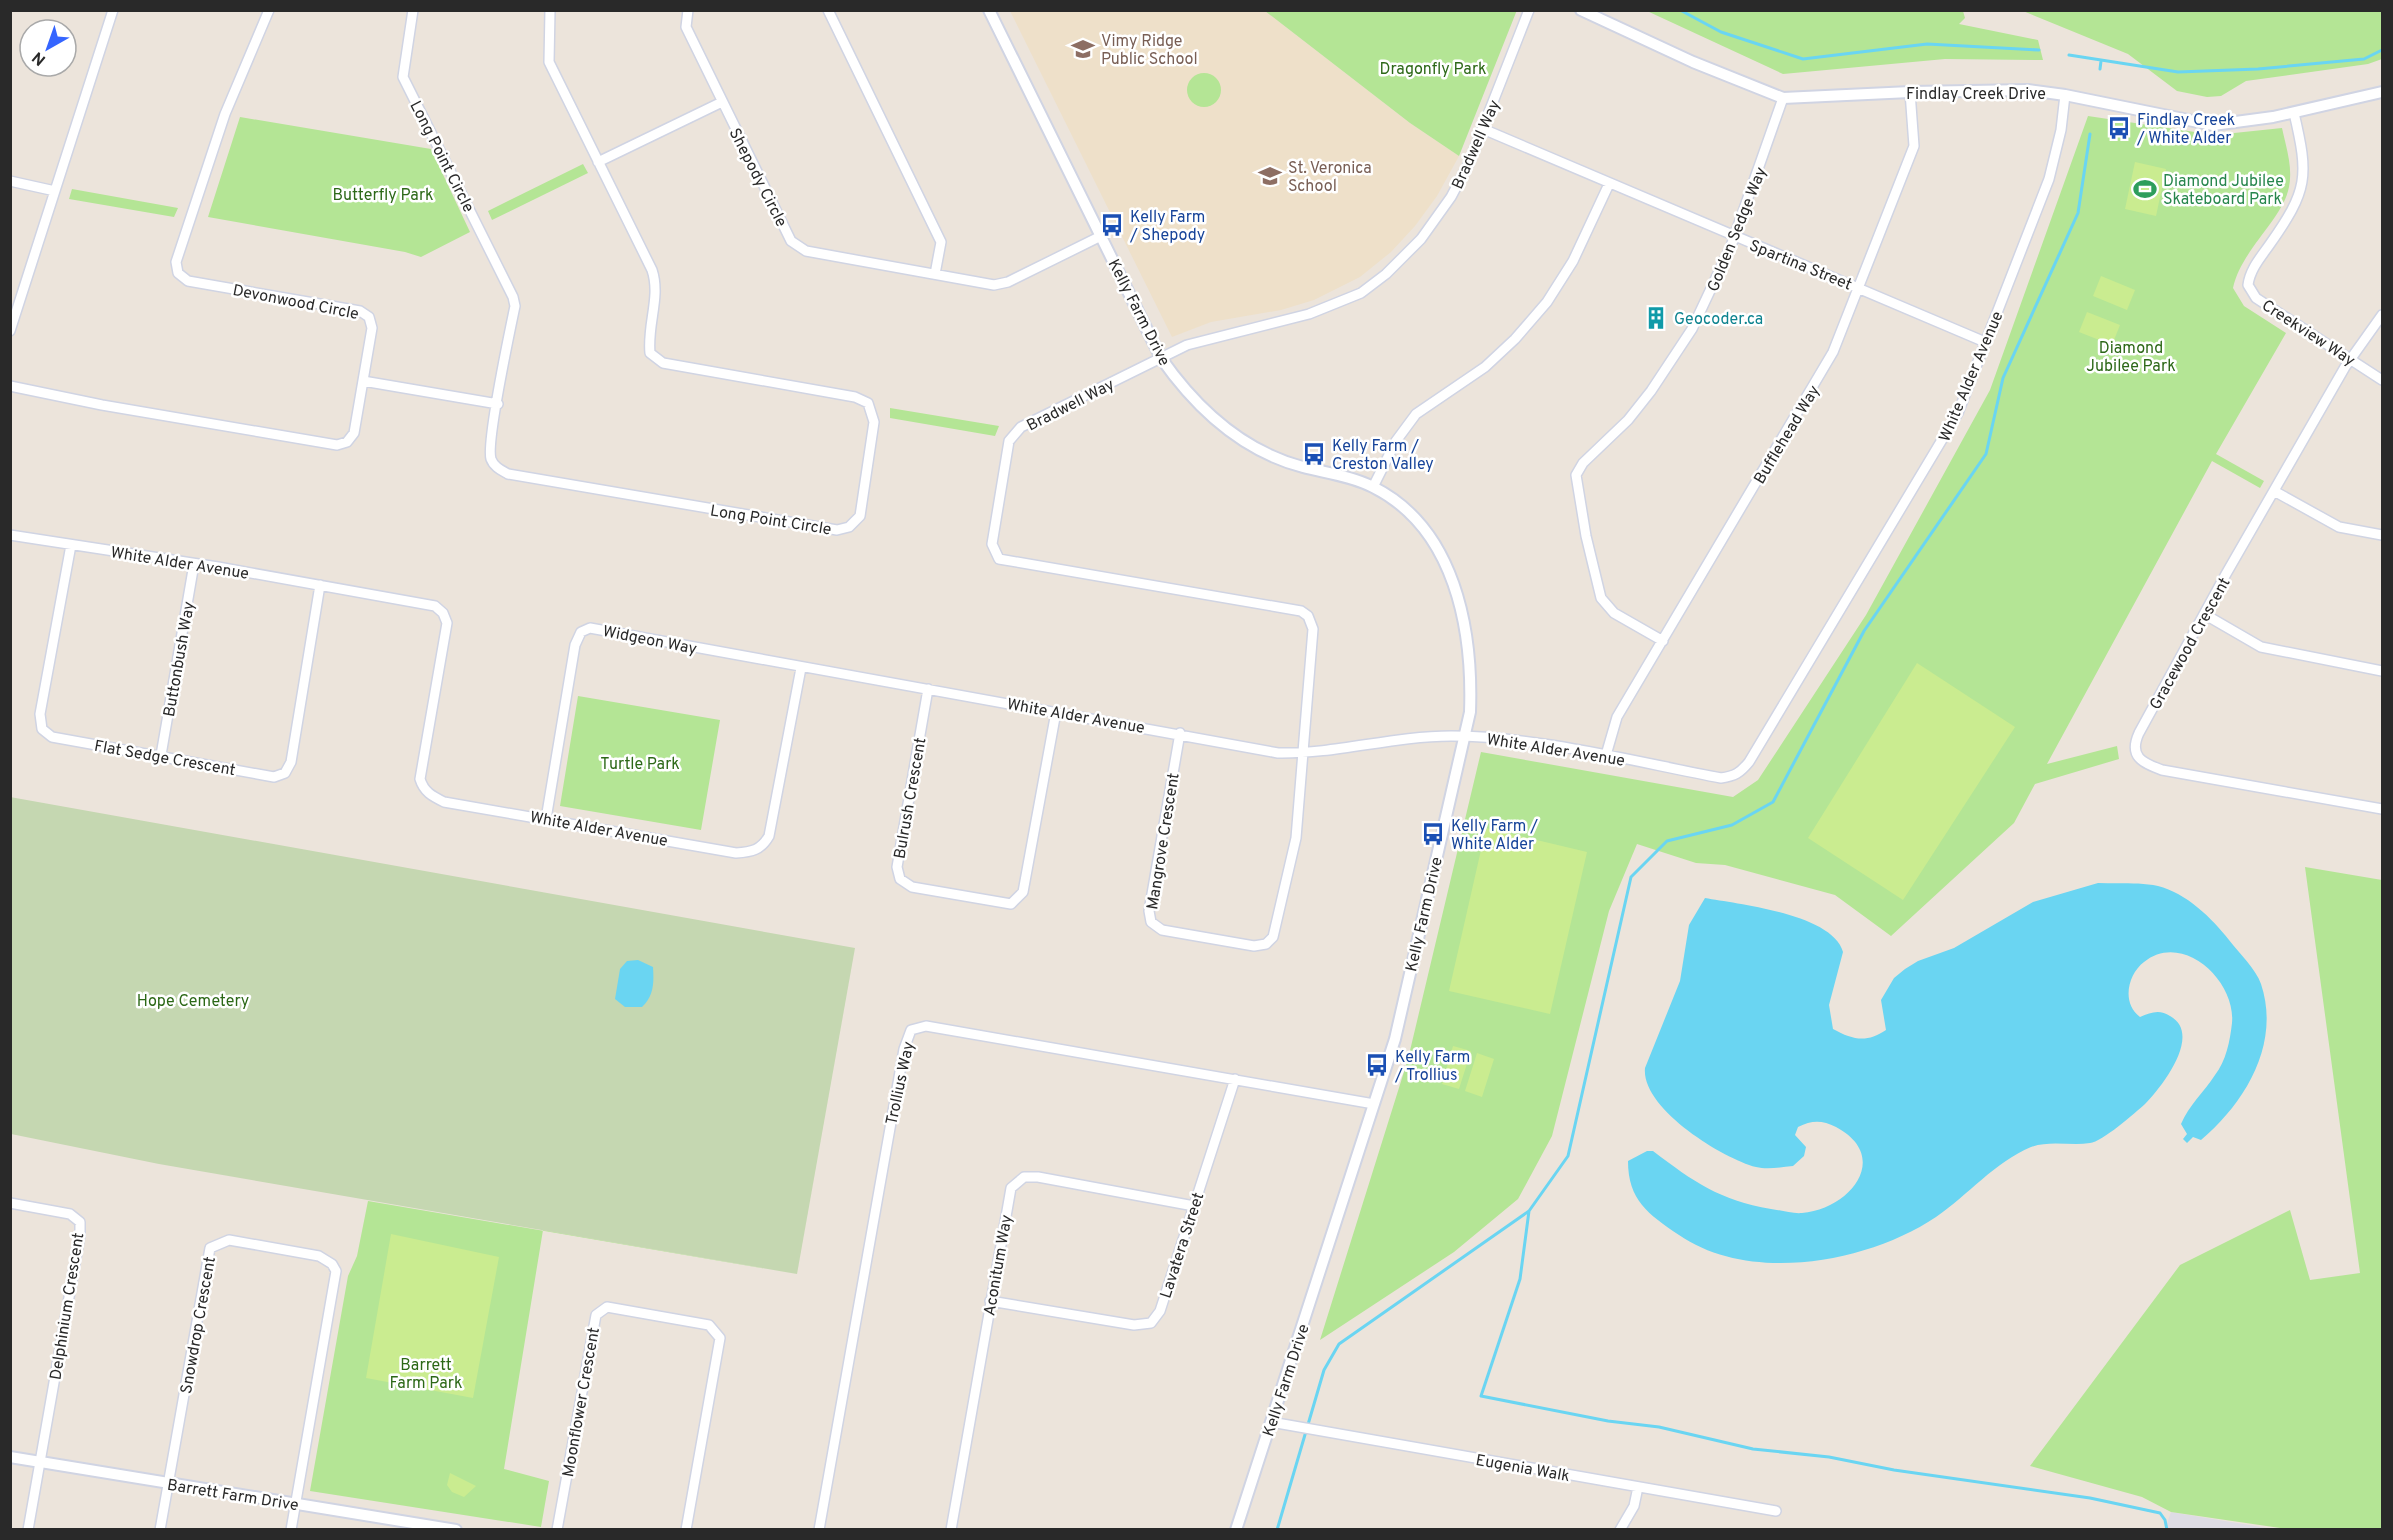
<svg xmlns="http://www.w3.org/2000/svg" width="2393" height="1540" font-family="Overpass,sans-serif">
<rect width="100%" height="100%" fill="#ece4db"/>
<path fill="#dedce4" d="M 2171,1512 L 2273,1529 L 2165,1529 Z"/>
<path fill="#eee0c9" d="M 1010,11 L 1265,11 L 1410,123 L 1459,156 L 1437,196 L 1415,226 L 1391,252 L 1360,277 L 1314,300 L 1281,310 L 1211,322 L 1172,337 Z"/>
<path fill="#b4e595" d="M 1517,10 L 1459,156 L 1410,123 L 1265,11 Z
M 1647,11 L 1963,11 L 1965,18 L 1959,24 L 2038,40 L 2043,60 L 1945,59 L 1783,74 Z
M 2023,11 L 2382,11 L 2382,59 L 2368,64 L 2246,81 L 2221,96 L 2207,97 L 2177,91 L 2128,54 Z
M1187 90a17 17 0 1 1 34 0a17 17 0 1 1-34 0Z
M 2088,116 L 2215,135 L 2282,128 C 2286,147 2293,167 2289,187 C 2283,219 2241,250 2233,288 L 2244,306 L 2286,333 L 2216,454 L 2264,481 L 2260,488 L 2212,461 L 2047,764 L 2117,746 L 2119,759 L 2035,784 L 2014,823 L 1891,936 L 1835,895 L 1725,865 L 1696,863 L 1637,844 L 1609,911 L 1552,1136 L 1518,1199 L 1454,1252 L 1320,1340 L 1408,1059 L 1481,752 L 1733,797 L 1758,780 L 1866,615 L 1990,390 Z
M 240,117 L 431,149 L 470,232 L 421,257 L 405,252 L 208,217 Z
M 583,164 L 588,173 L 492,220 L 488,211 Z
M 72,189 L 178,208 L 174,217 L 69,199 Z
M 890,408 L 999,426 L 995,436 L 890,418 Z
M 578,696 L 720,720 L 701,830 L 560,806 Z
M 2305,867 L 2382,880 L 2382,1529 L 2287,1529 L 2171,1512 L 2142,1497 L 2030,1466 L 2180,1265 L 2290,1210 L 2310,1280 L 2360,1273 Z
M 368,1201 L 797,1274 L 543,1230 L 504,1469 L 549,1481 L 541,1527 L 310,1491 L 348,1276 L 357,1256 Z"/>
<path fill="#c5d7b1" d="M 10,797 L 855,948 L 797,1274 L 159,1164 L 11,1134 Z"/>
<path fill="#caec90" d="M 2135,162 L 2166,169 L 2156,216 L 2125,209 Z
M 2101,276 L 2135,290 L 2127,310 L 2093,296 Z
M 2087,312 L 2120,325 L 2112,345 L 2079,332 Z
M 1917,663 L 2015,727 L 1903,900 L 1808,838 Z
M 1486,828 L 1587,852 L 1550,1014 L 1449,991 Z
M 1453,1046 L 1471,1051 L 1459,1089 L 1442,1084 Z
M 1477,1053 L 1494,1059 L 1482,1097 L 1465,1091 Z
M 391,1234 L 499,1257 L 473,1398 L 366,1378 Z
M 450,1473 L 476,1486 L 464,1497 L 452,1492 L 447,1485 Z"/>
<path fill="#6ad5f2" d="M 2098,883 C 2117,884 2139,882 2158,886 C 2186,893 2212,918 2229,940 C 2239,953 2256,969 2261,984 C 2281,1044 2245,1103 2201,1140 L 2193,1137 L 2187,1143 L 2183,1139 L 2187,1134 L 2181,1124 C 2189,1105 2204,1092 2215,1075 C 2226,1061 2230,1041 2232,1023 C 2236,980 2182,931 2144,962 C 2128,974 2121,1003 2140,1017 C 2151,1012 2160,1009 2170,1016 C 2203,1034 2162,1087 2145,1104 C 2135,1113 2102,1142 2090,1143 C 2071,1146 2050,1140 2031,1147 C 1995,1162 1968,1195 1936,1217 C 1867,1263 1750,1284 1679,1235 C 1648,1214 1628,1200 1628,1161 L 1647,1151 L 1653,1151 C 1694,1182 1719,1200 1771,1209 C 1780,1210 1793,1214 1802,1213 C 1850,1209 1892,1157 1836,1127 C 1822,1120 1812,1120 1798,1127 L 1795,1135 L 1806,1147 L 1804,1156 L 1793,1166 C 1781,1167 1768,1170 1756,1167 C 1722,1158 1641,1108 1645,1068 L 1680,981 L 1689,925 L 1705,898 C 1738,904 1833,914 1843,952 L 1829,1005 L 1833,1029 C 1853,1040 1867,1043 1886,1030 L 1881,1000 L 1894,978 L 1905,969 L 1918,961 L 1954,948 L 2033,902 Z
M 638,960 L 653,967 C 654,982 654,996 642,1007 L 625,1007 L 615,999 L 620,969 L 627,961 Z"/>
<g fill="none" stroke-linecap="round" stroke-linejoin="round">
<path stroke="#6ad5f2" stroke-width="3" d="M 1680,10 L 1721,32 L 1803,59 L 1927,44 L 2039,50
M 2069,55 L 2178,72 L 2258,69 L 2364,59 L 2382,50
M 2100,69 L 2101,61
M 1529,1211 L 1520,1279 L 1481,1396 L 1608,1421 L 1659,1427 L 1753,1449 L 1829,1457 L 1894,1470 L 2090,1498 L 2160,1513 L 2165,1520 L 2167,1530
M 1277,1530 L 1324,1370 L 1339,1344 L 1529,1211 L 1568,1156 L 1631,877 L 1667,841 L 1732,825 L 1773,802 L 1864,631 L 1986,454 L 2003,378 L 2078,213 L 2090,134"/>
<g stroke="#d0d4e3" stroke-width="12">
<path id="minor" d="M 413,10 L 403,77 L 513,297 L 515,306 C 510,330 486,443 491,459 C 494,467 501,470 508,474 L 837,530 L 849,527 L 860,516 L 874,422 L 868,403 L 855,397 L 663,363 L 650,353 C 647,324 661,297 652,270 L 549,62 L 550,10
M 688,10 L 686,27 L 791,241 L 806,251 L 994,285 L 1008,282 L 1101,236
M 828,10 L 941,242 L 935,274
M 2294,113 C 2309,177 2308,190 2270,244 C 2261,257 2250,269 2248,285 L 2256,298 L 2382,380
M 1483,129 L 1985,342
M 598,162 L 722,102
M 10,181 L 55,191
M 2382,315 L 2345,367 L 2226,574 L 2139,733 C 2128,757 2143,763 2162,770 L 2382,809
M 10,331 L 113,10
M 363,381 L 498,404
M 10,386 L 102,405 L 337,445 L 347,442 L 354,433 L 372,328 L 369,317 L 360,311 L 188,281 L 178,273 L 176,262 L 225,114 L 269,10
M 1373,487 L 1396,441 L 1416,414 L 1485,367 L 1515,339 L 1547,302 L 1573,261 L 1609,184
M 2274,491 L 2339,527 L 2382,535
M 10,535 L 218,567 L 435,606 L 443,613 L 447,623 L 420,779 C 424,792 432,796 444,802 L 736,853 C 752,852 761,850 769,836 L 801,668
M 71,545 L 40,714 L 42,729 L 52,737 L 274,777 L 285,773 L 291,762 L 320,585
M 2204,614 L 2261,647 L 2382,671
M 1663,641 L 1614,613 L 1601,598 L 1586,536 L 1576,475 L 1583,463 L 1628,420 L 1651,391 L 1692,329 L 1731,246 L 1783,98
M 928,689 L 897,867 L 900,879 L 912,887 L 1011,904 L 1023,892 L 1056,712
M 1180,733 L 1149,911 L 1151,922 L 1162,930 L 1254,946 L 1266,944 L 1273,937 L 1296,838 L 1313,629 L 1308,616 L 1301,611 L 999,559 L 992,544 L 1009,441 L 1021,427 L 1187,345 L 1309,314 L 1361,293 L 1386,274 L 1421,239 L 1451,197 L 1469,163 L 1529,10
M 161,755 L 194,564
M 1606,755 L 1617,717 L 1833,352 L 1914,146 L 1910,92
M 546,819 L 575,645 L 581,632 L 590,628 L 1278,753 C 1337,754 1392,736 1451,736 C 1536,736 1636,762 1721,778 C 1735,776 1740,773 1749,762 L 1958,413 L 2049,179 L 2061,130 L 2065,95
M 10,1203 L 70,1214 L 80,1222 L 80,1235 L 28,1530
M 990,1301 L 1134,1325 L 1151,1323 L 1160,1311 L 1235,1079
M 1271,1422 L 1776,1511
M 160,1530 L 210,1248 L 229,1240 L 319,1256 L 332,1264 L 336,1271 L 291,1530
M 557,1530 L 596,1315 L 607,1307 L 709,1325 L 720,1338 L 686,1530
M 819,1530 L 904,1049 L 911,1030 L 926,1026 L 1374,1104
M 951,1530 L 1011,1188 L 1024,1177 L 1038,1177 L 1194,1206
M 1620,1530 L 1634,1506 L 1638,1487"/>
</g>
<g stroke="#d0d4e3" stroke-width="14">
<path id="tertiary" d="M 989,10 L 1161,358 C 1196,408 1242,451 1303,467 C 1326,473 1351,476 1373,487 C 1455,528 1473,629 1470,712 L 1395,1039 L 1236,1530
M 1581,10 L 1693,62 L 1783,98 L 1910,92 L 2028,90 L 2065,95 L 2213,125 L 2273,117 L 2382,92
M 10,1457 L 456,1530"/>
</g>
<use href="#minor" stroke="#fff" stroke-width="9"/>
<use href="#tertiary" stroke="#fff" stroke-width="10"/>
</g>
<defs>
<g id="school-bare" transform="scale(1.8)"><path d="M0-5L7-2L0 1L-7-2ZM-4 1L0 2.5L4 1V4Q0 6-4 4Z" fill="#8d6e63" stroke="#fff" stroke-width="2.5" paint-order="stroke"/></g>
<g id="bus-bare" transform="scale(1.8)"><path d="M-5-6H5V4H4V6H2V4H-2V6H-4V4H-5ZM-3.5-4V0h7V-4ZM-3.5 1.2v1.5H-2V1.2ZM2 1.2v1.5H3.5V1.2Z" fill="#1a4fb4" stroke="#fff" stroke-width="2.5" paint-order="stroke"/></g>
<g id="stadium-bare" transform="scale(1.8)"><path d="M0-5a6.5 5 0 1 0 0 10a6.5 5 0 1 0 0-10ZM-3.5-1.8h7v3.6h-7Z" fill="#2e9e5b" stroke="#fff" stroke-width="2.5" paint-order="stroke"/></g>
<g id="building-bare" transform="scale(1.8)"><path d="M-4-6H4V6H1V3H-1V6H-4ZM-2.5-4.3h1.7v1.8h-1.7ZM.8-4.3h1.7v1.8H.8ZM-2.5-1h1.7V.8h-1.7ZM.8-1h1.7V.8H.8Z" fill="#0f9aa8" stroke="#fff" stroke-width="2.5" paint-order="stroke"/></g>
</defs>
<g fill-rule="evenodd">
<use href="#school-bare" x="1083" y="49"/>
<use href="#bus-bare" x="2119" y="128"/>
<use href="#school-bare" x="1270" y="176"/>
<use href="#stadium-bare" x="2145" y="189"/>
<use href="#bus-bare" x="1112" y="225"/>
<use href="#building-bare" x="1656" y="318"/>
<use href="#bus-bare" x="1314" y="454"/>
<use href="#bus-bare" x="1433" y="834"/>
<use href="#bus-bare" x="1377" y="1065"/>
</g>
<g text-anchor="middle" stroke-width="5" stroke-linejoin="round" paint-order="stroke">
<g font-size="16" fill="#785e54" stroke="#fff" text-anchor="start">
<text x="1101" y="46">Vimy Ridge<tspan x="1101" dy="18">Public School</tspan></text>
<text x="1288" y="173">St. Veronica<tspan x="1288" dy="18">School</tspan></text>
</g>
<g font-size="16" fill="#2c6817" stroke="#fff">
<text x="1433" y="74">Dragonfly Park</text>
<text x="383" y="200">Butterfly Park</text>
<text x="2131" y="353">Diamond<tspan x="2131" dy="18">Jubilee Park</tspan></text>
<text x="640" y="769">Turtle Park</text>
<text x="193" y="1006">Hope Cemetery</text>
<text x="426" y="1370">Barrett<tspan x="426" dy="18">Farm Park</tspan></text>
</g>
<g font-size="16" fill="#292929" stroke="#fff">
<text x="1976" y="99">Findlay Creek Drive</text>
<text transform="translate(1475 144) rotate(-66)" y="6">Bradwell Way</text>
<text transform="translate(443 156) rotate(63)" y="6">Long Point Circle</text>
<text transform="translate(759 177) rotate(63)" y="6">Shepody Circle</text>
<text transform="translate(1736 229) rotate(-68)" y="6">Golden Sedge Way</text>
<text transform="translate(1801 264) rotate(22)" y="6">Spartina Street</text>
<text transform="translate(296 301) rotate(11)" y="6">Devonwood Circle</text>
<text transform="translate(1140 312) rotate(63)" y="6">Kelly Farm Drive</text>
<text transform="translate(2309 332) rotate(33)" y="6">Creekview Way</text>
<text transform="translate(1970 376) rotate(-67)" y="6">White Alder Avenue</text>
<text transform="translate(1070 404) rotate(-27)" y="6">Bradwell Way</text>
<text transform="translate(1786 434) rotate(-59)" y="6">Bufflehead Way</text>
<text transform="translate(771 519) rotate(9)" y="6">Long Point Circle</text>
<text transform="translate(180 562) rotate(9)" y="6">White Alder Avenue</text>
<text transform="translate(650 639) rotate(11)" y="6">Widgeon Way</text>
<text transform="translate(2189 643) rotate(-61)" y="6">Gracewood Crescent</text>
<text transform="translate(178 659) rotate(-80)" y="6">Buttonbush Way</text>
<text transform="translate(1076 715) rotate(10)" y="6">White Alder Avenue</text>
<text transform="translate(1556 749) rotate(9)" y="6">White Alder Avenue</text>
<text transform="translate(165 757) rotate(10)" y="6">Flat Sedge Crescent</text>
<text transform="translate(909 798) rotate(-80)" y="6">Bulrush Crescent</text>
<text transform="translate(599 828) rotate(10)" y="6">White Alder Avenue</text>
<text transform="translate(1162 841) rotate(-81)" y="6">Mangrove Crescent</text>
<text transform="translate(1423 914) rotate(-77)" y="6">Kelly Farm Drive</text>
<text transform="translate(899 1083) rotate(-78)" y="6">Trollius Way</text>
<text transform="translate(1181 1245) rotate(-72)" y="6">Lavatera Street</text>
<text transform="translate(997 1265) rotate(-80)" y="6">Aconitum Way</text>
<text transform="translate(66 1306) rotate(-81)" y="6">Delphinium Crescent</text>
<text transform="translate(197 1325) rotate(-80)" y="6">Snowdrop Crescent</text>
<text transform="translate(1285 1380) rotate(-72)" y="6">Kelly Farm Drive</text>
<text transform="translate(580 1402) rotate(-80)" y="6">Moonflower Crescent</text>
<text transform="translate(1523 1467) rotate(10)" y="6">Eugenia Walk</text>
<text transform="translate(233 1494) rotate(9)" y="6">Barrett Farm Drive</text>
</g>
<g font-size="16" fill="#164399" stroke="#fff" text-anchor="start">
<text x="2137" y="125">Findlay Creek<tspan x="2137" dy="18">/ White Alder</tspan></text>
<text x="1130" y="222">Kelly Farm<tspan x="1130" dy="18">/ Shepody</tspan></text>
<text x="1332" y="451">Kelly Farm /<tspan x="1332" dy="18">Creston Valley</tspan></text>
<text x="1451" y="831">Kelly Farm /<tspan x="1451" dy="18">White Alder</tspan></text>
<text x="1395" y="1062">Kelly Farm<tspan x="1395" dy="18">/ Trollius</tspan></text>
</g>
<g font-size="16" fill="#27864d" stroke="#fff" text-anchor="start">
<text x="2163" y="186">Diamond Jubilee<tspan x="2163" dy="18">Skateboard Park</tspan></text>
</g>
<g font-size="16" fill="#0d838f" stroke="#fff" text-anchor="start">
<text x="1674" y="324">Geocoder.ca</text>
</g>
</g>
<rect width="2393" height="1540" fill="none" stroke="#292929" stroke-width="24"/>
<g transform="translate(48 48) rotate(220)"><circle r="28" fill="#ffffff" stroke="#a9a9a9" stroke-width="1.5"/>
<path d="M0-4.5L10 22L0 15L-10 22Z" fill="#3565ff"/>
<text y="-9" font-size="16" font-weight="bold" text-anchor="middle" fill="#292929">N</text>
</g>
</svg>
